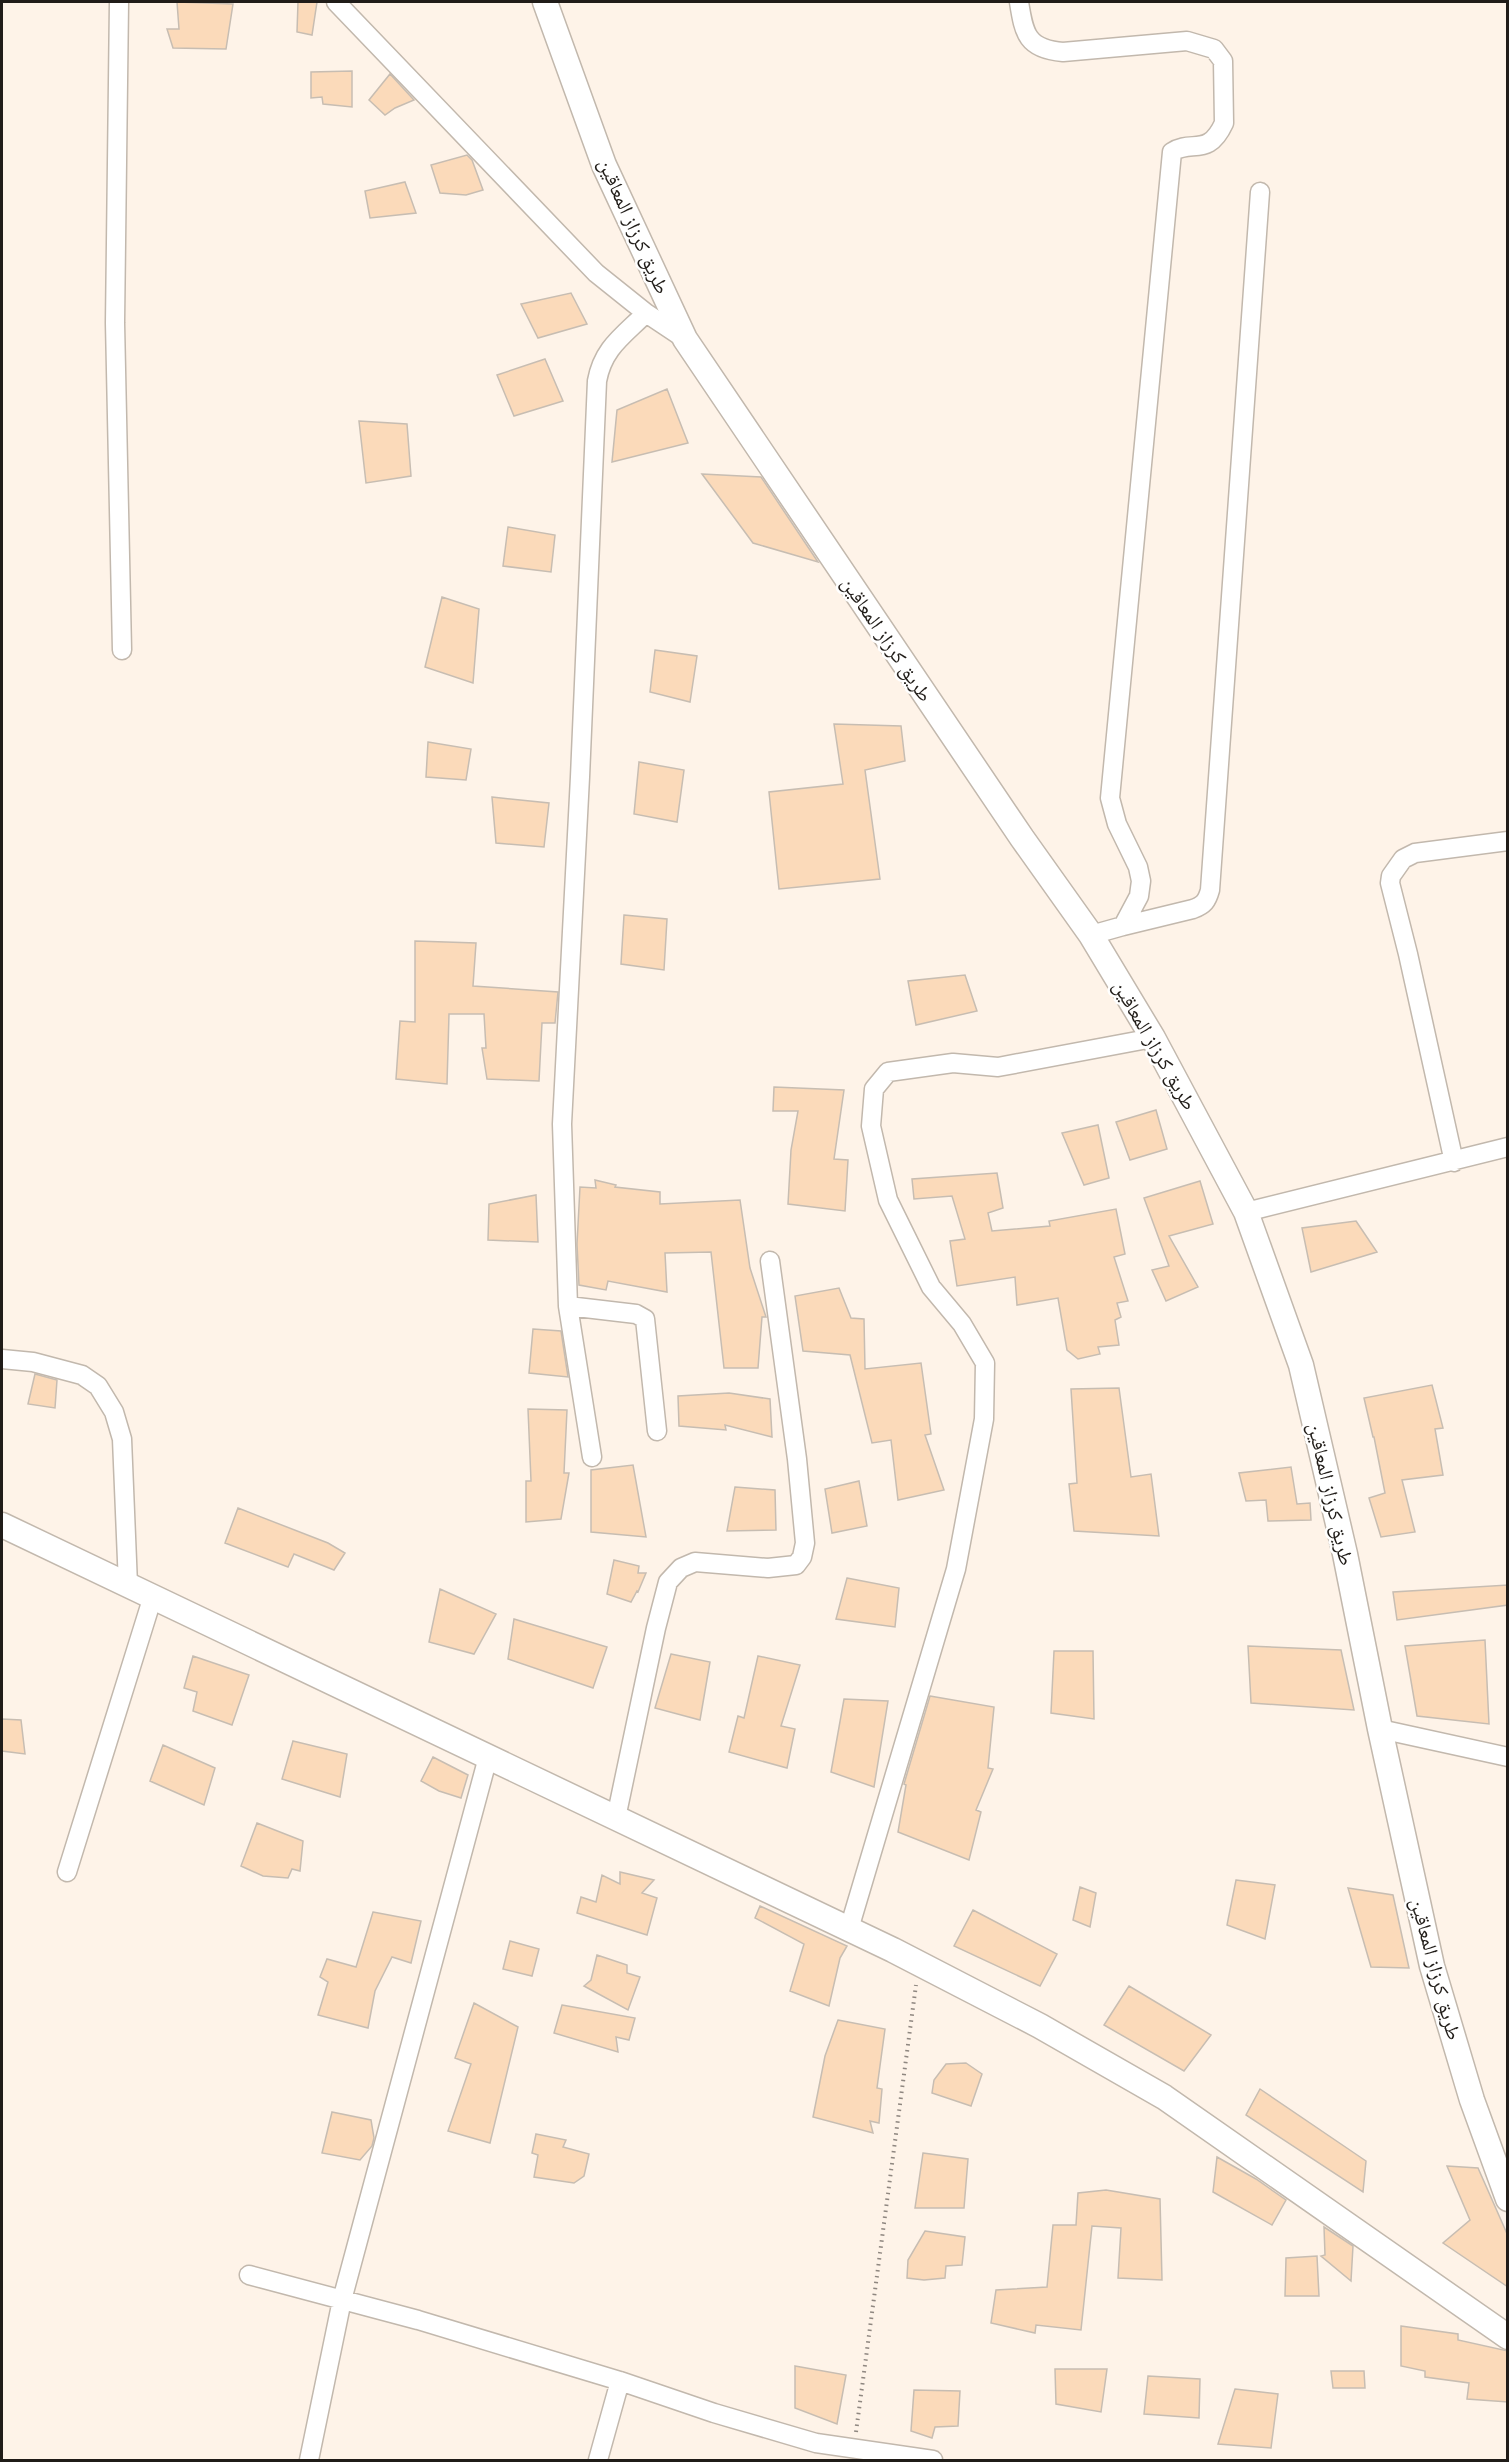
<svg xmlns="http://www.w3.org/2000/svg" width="1509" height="2462" font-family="'Noto Serif','Noto Naskh Arabic',serif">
<rect width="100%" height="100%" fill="#fef3e8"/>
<path fill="#fbdaba" stroke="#c7bdb2" stroke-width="1.5" d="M 177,2 L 233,4 L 226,49 L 173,48 L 167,29 L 179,29 Z
M 298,2 L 317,2 L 312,35 L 297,32 Z
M 352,71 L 352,107 L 323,104 L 322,97 L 311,98 L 311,72 Z
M 390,74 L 414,100 L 395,108 L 385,115 L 369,100 Z
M 467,155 L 472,160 L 483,190 L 466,195 L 440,193 L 431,165 Z
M 405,182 L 416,213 L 370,218 L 365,191 Z
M 571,293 L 587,324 L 538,338 L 521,304 Z
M 545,359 L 563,401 L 514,416 L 497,375 Z
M 667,389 L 688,443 L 612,462 L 617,410 Z
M 359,421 L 407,424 L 411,476 L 366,483 Z
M 702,474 L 761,477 L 818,562 L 753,543 Z
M 508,527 L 555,535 L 551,572 L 503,566 Z
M 442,597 L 479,609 L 473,683 L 425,667 Z
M 655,650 L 697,656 L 690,702 L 650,692 Z
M 834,724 L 901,726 L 905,761 L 865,770 L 880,879 L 779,889 L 769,792 L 843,784 Z
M 428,742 L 471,749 L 466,780 L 426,777 Z
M 639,762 L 684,770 L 677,822 L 634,814 Z
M 492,797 L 549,803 L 544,847 L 496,843 Z
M 624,915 L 667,919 L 664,970 L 621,964 Z
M 415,941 L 476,943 L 473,986 L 558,992 L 555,1023 L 542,1023 L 539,1081 L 487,1079 L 482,1048 L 486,1048 L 484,1014 L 449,1014 L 447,1084 L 396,1079 L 400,1021 L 415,1022 Z
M 965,975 L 977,1011 L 916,1025 L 908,981 Z
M 774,1087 L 844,1090 L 834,1159 L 848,1160 L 845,1211 L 788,1204 L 791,1150 L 798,1111 L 773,1111 Z
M 1156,1110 L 1167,1149 L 1130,1160 L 1116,1122 Z
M 1098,1125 L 1109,1178 L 1084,1185 L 1062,1133 Z
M 997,1173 L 1003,1208 L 988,1213 L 992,1231 L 1050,1226 L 1049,1221 L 1116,1209 L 1125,1254 L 1114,1257 L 1128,1301 L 1117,1303 L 1121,1317 L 1115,1320 L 1119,1345 L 1098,1347 L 1100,1354 L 1078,1359 L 1067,1350 L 1058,1298 L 1017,1305 L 1015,1277 L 957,1286 L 950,1241 L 965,1239 L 952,1196 L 914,1199 L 912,1179 Z
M 595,1180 L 616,1185 L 615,1187 L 660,1192 L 660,1204 L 740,1200 L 750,1268 L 766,1317 L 762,1317 L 758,1368 L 724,1368 L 711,1252 L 665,1253 L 667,1292 L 608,1281 L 606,1290 L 579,1285 L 577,1244 L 580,1187 L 596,1188 Z
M 1200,1181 L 1213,1224 L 1169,1236 L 1198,1287 L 1166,1301 L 1152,1270 L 1169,1266 L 1144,1198 Z
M 536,1195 L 538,1242 L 488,1240 L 489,1204 Z
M 1356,1221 L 1377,1252 L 1311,1272 L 1302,1228 Z
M 839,1288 L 851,1318 L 864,1319 L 865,1369 L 921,1363 L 931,1434 L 925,1435 L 944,1490 L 898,1500 L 891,1440 L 872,1443 L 850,1355 L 803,1351 L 795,1296 Z
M 533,1329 L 561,1331 L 568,1377 L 529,1373 Z
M 35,1374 L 57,1380 L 55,1408 L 28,1404 Z
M 1432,1385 L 1443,1428 L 1435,1429 L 1443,1475 L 1402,1480 L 1415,1532 L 1381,1537 L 1369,1498 L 1385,1493 L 1374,1437 L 1373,1437 L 1364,1398 Z
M 1119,1388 L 1131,1477 L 1151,1474 L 1159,1536 L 1074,1531 L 1069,1484 L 1077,1483 L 1071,1389 Z
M 729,1393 L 770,1399 L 772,1437 L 725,1425 L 726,1430 L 679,1426 L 678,1396 Z
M 528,1409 L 567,1410 L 564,1473 L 569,1473 L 561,1519 L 526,1522 L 526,1481 L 531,1481 Z
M 633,1465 L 646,1537 L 591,1532 L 591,1470 Z
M 1291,1467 L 1297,1504 L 1310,1503 L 1311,1520 L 1268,1521 L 1266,1500 L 1246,1501 L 1239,1473 Z
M 859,1481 L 867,1526 L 832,1533 L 825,1489 Z
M 735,1487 L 775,1490 L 776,1530 L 727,1531 Z
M 238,1508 L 328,1543 L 345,1553 L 334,1570 L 294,1554 L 288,1567 L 225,1543 Z
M 614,1560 L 639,1566 L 638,1573 L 646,1573 L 638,1592 L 637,1591 L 631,1602 L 607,1594 Z
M 847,1578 L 899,1588 L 895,1627 L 836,1619 Z
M 1508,1585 L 1508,1605 L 1397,1620 L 1393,1592 Z
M 440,1589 L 496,1614 L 474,1654 L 429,1642 Z
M 514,1619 L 607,1647 L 593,1688 L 508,1659 Z
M 1485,1640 L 1489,1724 L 1417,1716 L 1405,1646 Z
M 1248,1646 L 1341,1650 L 1354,1710 L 1251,1703 Z
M 1054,1651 L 1093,1651 L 1094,1719 L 1051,1713 Z
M 671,1654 L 710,1662 L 700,1720 L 655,1708 Z
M 193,1656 L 249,1675 L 232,1725 L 193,1711 L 197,1692 L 184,1688 Z
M 758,1656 L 800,1665 L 781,1726 L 795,1729 L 787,1768 L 729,1752 L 738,1716 L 744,1718 Z
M 930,1696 L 994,1707 L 988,1768 L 993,1769 L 976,1810 L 981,1812 L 969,1860 L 898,1832 L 906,1785 L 904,1784 Z
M 844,1699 L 888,1701 L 874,1787 L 831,1772 Z
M 2,1719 L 21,1720 L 25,1754 L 2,1751 Z
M 293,1741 L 347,1754 L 340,1797 L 282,1779 Z
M 163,1745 L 215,1768 L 204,1805 L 150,1781 Z
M 433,1757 L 468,1775 L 461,1798 L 439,1791 L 421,1781 Z
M 257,1823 L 303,1841 L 300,1871 L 292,1869 L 288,1878 L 263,1876 L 241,1866 Z
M 620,1872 L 654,1880 L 642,1893 L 657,1898 L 647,1935 L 577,1913 L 581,1897 L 596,1902 L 602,1875 L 620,1884 Z
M 1236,1880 L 1275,1885 L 1265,1939 L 1227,1925 Z
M 1080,1887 L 1096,1893 L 1090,1927 L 1073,1920 Z
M 1348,1888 L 1393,1895 L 1409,1968 L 1371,1967 Z
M 760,1906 L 847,1946 L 840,1958 L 829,2006 L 790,1991 L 804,1944 L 755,1918 Z
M 973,1910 L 1057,1954 L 1040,1986 L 954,1946 Z
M 373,1912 L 421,1921 L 411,1963 L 392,1957 L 375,1991 L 368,2028 L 318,2015 L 328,1982 L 320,1977 L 327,1959 L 356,1967 Z
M 510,1941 L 539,1949 L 532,1976 L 503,1969 Z
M 597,1955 L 627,1965 L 627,1973 L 640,1977 L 628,2010 L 584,1986 L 591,1980 Z
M 1129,1986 L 1211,2035 L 1184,2071 L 1104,2025 Z
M 474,2003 L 518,2027 L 490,2143 L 448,2131 L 471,2064 L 455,2058 Z
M 562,2005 L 635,2018 L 629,2040 L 616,2037 L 618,2052 L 554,2033 Z
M 838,2020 L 885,2029 L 877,2088 L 882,2089 L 879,2123 L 870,2121 L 873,2133 L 813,2117 L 825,2056 Z
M 966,2063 L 982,2074 L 971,2106 L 932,2093 L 934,2080 L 946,2064 Z
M 1260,2089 L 1366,2161 L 1363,2192 L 1246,2115 Z
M 332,2112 L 371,2120 L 374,2138 L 372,2146 L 360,2160 L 322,2153 Z
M 536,2134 L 566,2140 L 563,2147 L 589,2154 L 584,2176 L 574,2183 L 534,2177 L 538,2155 L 532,2153 Z
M 923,2153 L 968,2159 L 964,2208 L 915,2208 Z
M 1217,2157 L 1256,2179 L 1286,2200 L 1272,2225 L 1213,2192 Z
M 1447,2166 L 1478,2168 L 1508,2236 L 1508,2287 L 1443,2243 L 1470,2220 Z
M 1106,2190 L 1160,2199 L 1162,2280 L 1118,2278 L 1121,2228 L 1092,2226 L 1081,2330 L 1036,2325 L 1035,2333 L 991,2323 L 996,2290 L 1047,2287 L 1053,2225 L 1076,2225 L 1078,2193 Z
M 1324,2227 L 1353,2246 L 1351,2281 L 1321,2256 L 1325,2255 Z
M 925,2231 L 965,2237 L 962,2265 L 946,2266 L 945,2278 L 924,2280 L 907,2278 L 908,2260 Z
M 1317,2256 L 1319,2296 L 1285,2296 L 1286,2258 Z
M 1401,2326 L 1458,2334 L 1458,2340 L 1508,2351 L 1508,2402 L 1467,2399 L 1469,2383 L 1425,2377 L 1425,2371 L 1401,2366 Z
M 795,2366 L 846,2375 L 837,2424 L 795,2408 Z
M 1055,2369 L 1107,2369 L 1101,2412 L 1056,2404 Z
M 1331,2371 L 1364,2371 L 1365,2388 L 1333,2388 Z
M 1148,2376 L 1200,2379 L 1199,2418 L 1144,2414 Z
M 1235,2389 L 1278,2394 L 1271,2448 L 1218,2444 Z
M 914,2390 L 960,2391 L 958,2426 L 935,2427 L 932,2438 L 911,2431 Z"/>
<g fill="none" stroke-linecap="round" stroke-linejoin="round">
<g stroke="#c2b8ad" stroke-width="21">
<path id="minor" d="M 119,2 L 115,323 L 122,650
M 336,2 L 596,273 L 646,313 L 685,339
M 1019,2 C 1024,34 1027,49 1063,52 L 1187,41 L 1214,49 L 1223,61 L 1224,123 C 1208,158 1192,139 1172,152 L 1110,798 L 1117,824 L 1138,867 L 1141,881 L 1139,896 L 1123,926 L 1091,935
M 1123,926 L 1193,909 C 1204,905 1207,901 1210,890 L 1260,192
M 1454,1162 L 1408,954 L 1390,883 L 1391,876 L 1403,859 L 1415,853 L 1508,841
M 1246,1212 L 1508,1147
M 568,1306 L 636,1314 L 645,1319 L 657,1431
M 2,1359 L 33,1362 L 82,1375 L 98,1386 L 114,1412 L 122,1439 L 128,1585
M 592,1457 L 568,1306 L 562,1124 L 580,777 L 597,381 C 603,348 623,336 646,313
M 1380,1729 L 1508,1757
M 616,1818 L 656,1628 L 668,1582 L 681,1568 L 695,1562 L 768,1568 L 796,1565 L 802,1557 L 805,1543 L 797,1459 L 770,1261
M 67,1872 L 153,1596
M 849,1929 L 956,1569 L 984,1419 L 985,1363 L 962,1324 L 931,1287 L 888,1200 L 871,1126 L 874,1089 L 888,1072 L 953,1063 L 998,1067 L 1153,1038
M 249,2275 L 418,2320 L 620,2381 L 714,2413 L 816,2443 L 933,2460
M 309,2460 L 342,2300 L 488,1757
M 598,2460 L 620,2381"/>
</g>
<g stroke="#c2b8ad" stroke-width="27">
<path id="tertiary" d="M 545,2 L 604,165 L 685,339 L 1022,838 L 1091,935 L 1153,1038 L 1246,1212 L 1301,1365 L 1345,1554 L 1380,1729 L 1432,1966 L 1472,2100 L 1508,2199
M 2,1525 L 893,1950 L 1040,2026 L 1164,2097 L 1508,2337"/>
</g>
<path stroke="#8f8780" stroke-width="4" stroke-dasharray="1.5 4.5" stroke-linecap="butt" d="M 856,2432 L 916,1985"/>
<use href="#minor" stroke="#fff" stroke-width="18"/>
<use href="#tertiary" stroke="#fff" stroke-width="24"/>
</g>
<g text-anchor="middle" stroke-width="5" stroke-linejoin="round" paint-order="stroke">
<g font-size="20" fill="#201c18" stroke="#fff">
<text transform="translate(634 226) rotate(66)" y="7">طريق كرزاز المعاقين</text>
<text transform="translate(887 639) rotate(56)" y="7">طريق كرزاز المعاقين</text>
<text transform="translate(1155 1045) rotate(60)" y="7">طريق كرزاز المعاقين</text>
<text transform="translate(1331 1494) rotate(77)" y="7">طريق كرزاز المعاقين</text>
<text transform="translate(1436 1969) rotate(75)" y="7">طريق كرزاز المعاقين</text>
</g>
</g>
<rect width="1509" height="2462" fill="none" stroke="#201c18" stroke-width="6"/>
</svg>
